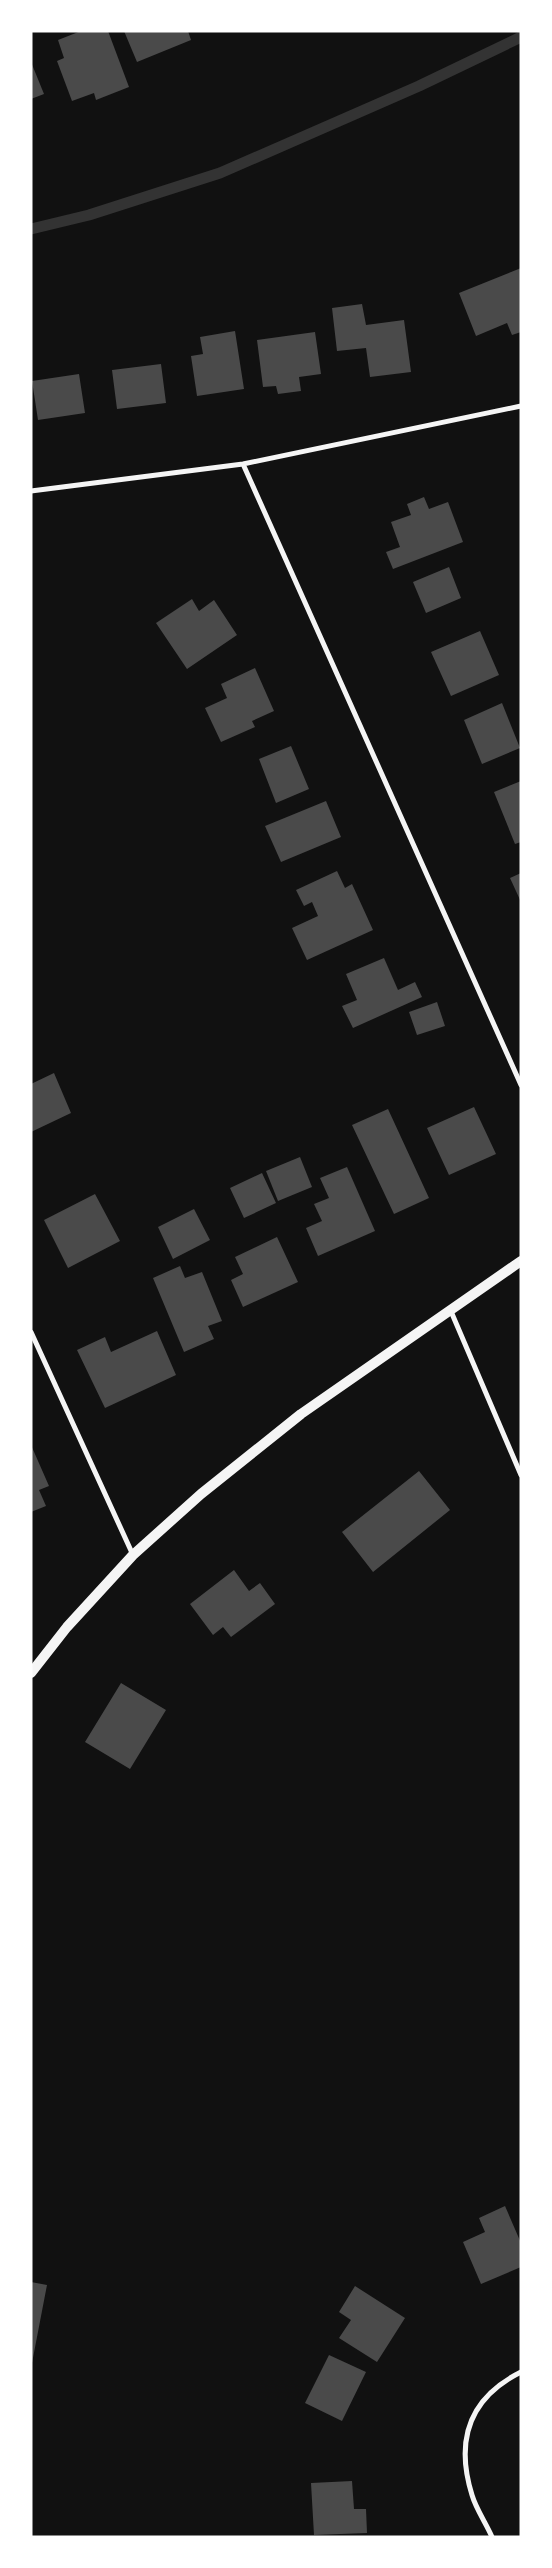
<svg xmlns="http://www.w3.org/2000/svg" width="552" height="2568" viewBox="0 0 552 2568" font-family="'Space Grotesk',sans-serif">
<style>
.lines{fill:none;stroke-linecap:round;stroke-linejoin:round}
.stream{stroke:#333;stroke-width:11}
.building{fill:#4a4a4a}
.minor{stroke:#f5f5f5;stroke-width:5}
.secondary{stroke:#f5f5f5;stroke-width:10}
</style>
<rect width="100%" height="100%" fill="#111"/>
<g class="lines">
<path class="stream" d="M31,229l58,-14 131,-42 199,-87 102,-49"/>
</g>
<path class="building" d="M81,31h27l21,56 -33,13 -2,-7 -22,8 -15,-40 7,-3 -6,-18z
M124,31h64l3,9 -54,22z
M31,62l13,32 -13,5z
M521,268v64l-9,3 -5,-12 -31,13 -17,-43z
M362,304l4,21 38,-5 7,52 -41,5 -4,-29 -29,3 -5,-43z
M235,331l9,58 -47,7 -6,-40 12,-2 -3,-17z
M315,332l6,42 -22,3 2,14 -23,3 -2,-8 -13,1 -6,-47z
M161,364l5,39 -49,6 -5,-39z
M79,374l6,39 -47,7 -6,-39z
M424,497l5,12 19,-7 15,40 -70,27 -7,-17 14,-5 -9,-25 20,-7 -4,-11z
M449,567l12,31 -35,15 -13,-31z
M192,599l7,12 15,-11 23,35 -50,34 -31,-46z
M480,631l19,44 -48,21 -20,-44z
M255,668l19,43 -22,10 3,6 -34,15 -16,-34 22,-10 -6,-14z
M502,703l18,45 -38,16 -18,-44z
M291,746l18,43 -33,14 -17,-44z
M521,781v61l-6,2 -21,-52z
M326,801l15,36 -60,25 -16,-36z
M337,871l8,17 7,-4 21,46 -66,30 -15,-32 26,-12 -6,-14 -8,4 -8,-16z
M521,873v29l-11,-24z
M384,958l14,32 17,-8 7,15 -69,31 -11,-22 15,-6 -11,-26z
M437,1002l8,24 -28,9 -8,-23z
M54,1073l17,40 -40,19v-48z
M474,1107l22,47 -47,21 -22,-47z
M388,1109l41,89 -35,16 -42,-89z
M300,1157l12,30 -34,14 -12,-30z
M347,1167l28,64 -57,25 -12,-28 16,-7 -8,-17 15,-6 -9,-20z
M262,1173l14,30 -32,15 -14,-30z
M95,1194l25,47 -52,27 -24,-48z
M194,1209l16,31 -37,19 -15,-32z
M277,1237l21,45 -55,25 -12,-27 12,-6 -8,-17z
M180,1266l5,12 17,-6 20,49 -14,5 6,13 -30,13 -31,-74z
M157,1331l19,44 -71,33 -28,-58 28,-13 6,15z
M31,1445l18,41 -10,4 7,16 -15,6z
M419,1471l31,39 -77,62 -31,-40z
M234,1570l15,21 11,-8 15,21 -44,33 -8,-10 -10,8 -23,-31z
M121,1683l45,27 -36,59 -45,-27z
M505,2206l16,37v24l-40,17 -18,-42 22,-10 -6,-14z
M31,2282l16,3 -15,78h-1z
M355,2286l50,32 -28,44 -38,-24 12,-18 -12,-8z
M329,2355l37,17 -24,49 -37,-18z
M352,2481l2,28h12l1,24 -53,2 -3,-52z"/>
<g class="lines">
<path class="minor" d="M243,464l278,621
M31,491l212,-27 278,-58
M450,1309l71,166
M31,1332l102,223
M492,2537c-6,-14 -16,-28 -20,-42 -17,-55 -3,-97 49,-123"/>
<path class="secondary" d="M31,1673l36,-46 66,-72 68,-61 100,-80 220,-153"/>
</g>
<rect width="552" height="2568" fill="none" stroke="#ffffff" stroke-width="65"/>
</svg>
